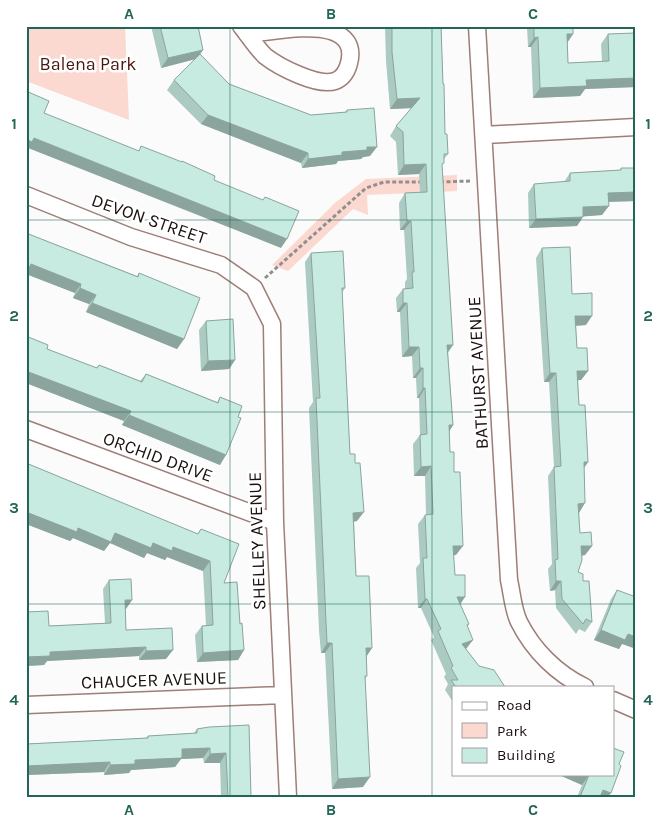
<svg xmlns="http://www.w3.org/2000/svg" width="662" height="823" viewBox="0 0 662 823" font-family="Karla,sans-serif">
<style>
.green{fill:#fbd8d0}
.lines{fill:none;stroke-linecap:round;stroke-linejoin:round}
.minor-casing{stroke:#9d7e78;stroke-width:19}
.path{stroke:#948f8e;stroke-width:3;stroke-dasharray:4 2.5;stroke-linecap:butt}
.minor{stroke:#fff;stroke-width:16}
.wall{fill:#abcac1}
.shaded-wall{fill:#8ba49d}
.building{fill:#c7ebe0;stroke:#8ba49d}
.grid{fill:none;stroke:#226657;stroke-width:1;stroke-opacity:0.55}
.labels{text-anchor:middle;stroke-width:5;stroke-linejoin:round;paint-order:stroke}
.park-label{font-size:18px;fill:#49170e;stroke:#fff}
.street-label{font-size:18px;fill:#1b100e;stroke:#fff}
.neatline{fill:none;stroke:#226657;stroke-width:2}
.grid-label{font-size:16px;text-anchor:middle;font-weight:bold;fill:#226657}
</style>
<rect width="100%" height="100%" fill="#fbfbfb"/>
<path class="green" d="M26,26h99l4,94 -103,-39z
M457,175v16l-90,4 1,20 -15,-6 -65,62 -16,-6 64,-63 30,-23z"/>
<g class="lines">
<g class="minor-casing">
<path id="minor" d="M241,26c8,10 15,21 24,30 14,11 53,31 70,25 14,-5 19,-28 12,-39 -4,-6 -10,-9 -16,-11 -24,-7 -59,1 -84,3
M477,26l32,554c3,13 4,30 10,42 14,28 38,52 66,65
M484,135l152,-8
M26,195l105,42 90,28 33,23 18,36 3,198 13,275
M26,429l249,93
M613,700l23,10
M26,705l257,-10"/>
</g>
<path class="path" d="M440,182l31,-1
M265,278l101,-90 18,-6h40"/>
<use href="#minor" class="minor"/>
</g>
<path class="wall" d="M151,26h47l5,24 -4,6 30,28 82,31 34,-3 2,-2 23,46 -7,1 -2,2 -23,2 -2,3 -34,4 -1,-5 -100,-39 -34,-34 7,-10 21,-21 -34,9z
M385,26h56l4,108 3,20 -4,5 -2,7 11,179 -5,8 5,72 -4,6 7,124h-3l2,20 5,29 9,20 -2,3 -1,22 13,17 26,21h-52v15l-8,-12 3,-6 -4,-7 2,-3 -15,-34 3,-3 -13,-29h-3l-2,-40 4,-5 -2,-39 7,-9h1l-1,-39h-11l-1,-32 7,-9 -1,-37h-2l-1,-20h-3l-1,-22 -10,1 -2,-45h-3l-1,-14 7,-9h2v-7l2,-3 -3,-49h-4l-1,-27 6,-10 15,-1 -1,-18 -21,1 -2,-33 -6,-6 6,-10 16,-18 -22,1 -4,-48z
M527,26h46v8l-6,9 1,20 34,-2 -1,-17 7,-10 28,5v48l-51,2 -5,7 -47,2 -2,-51h-3z
M621,168h15v33l-28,1 -6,13 -19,1 -6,10 -48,2 -1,-35 6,-9 30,-2 6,-9 50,-3z
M26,233l111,43 2,-3 45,66 -7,10 -91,-37 3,-8 -16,-6 2,-5 -49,-19z
M542,248l30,46 14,31 -10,1 1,22 11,23 -7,9h-3l1,25 9,57 -4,6 -5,45 1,20 12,13 -7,9 -3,1 -4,16 5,9 9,41 -7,10 -6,-3 -3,5 -20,-26 -1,-18 -5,1 -2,-22 4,-5 -4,-88 6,-9 -5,-85h-5l-8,-124z
M311,253l34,35 -3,5 8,161 7,67 -3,1 2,54 16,72 -6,9 1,19 -2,3 -2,108 -31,2 -7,-136h-4l-2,-22 -10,-223 4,-6 -8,-140z
M206,321l29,39 -6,9 -28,2 -2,-41z
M26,336l21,13 49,19 3,-3 41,16 6,-7 71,28 3,-5v68l-98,-40 2,-4 -98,-38z
M26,463l171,71 4,-5 23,54 16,41 4,26 -6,10 -41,2 -2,-27 7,-9 4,-1 -3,-54 -36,-14 -2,3 -18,-7 -3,5 -34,-15 -6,8 -31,-13 -3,3 -44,-17z
M109,580l23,20 -7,9 1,21 40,29 -27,1v-4l-92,5 -3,4 -18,1v-54l23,14 56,-3 -2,-34z
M617,590l5,54 -3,5 -25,-9 17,-41z
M249,725l2,72h-30l-1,-34h-16l-1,-5 -22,1 -6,8 -44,3 -2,3 -25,2v-3l-78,3v-31l120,-6 2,-2 46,-3 3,-4z
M619,764l-11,33h-31l5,-12 -25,-11h56z"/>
<path class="shaded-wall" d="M567,34h6l-6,9z
M538,37l-7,10h-3l6,-9z
M203,50l-7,9 -35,9 7,-10z
M636,78v9l-51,2 -5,7 -47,2 7,-10 46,-8z
M420,98l-6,10 -24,1 7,-10z
M208,115l100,38 -7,10 -100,-39z
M34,138l253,101 -6,9 -253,-100 -2,3v-12z
M367,147h10l-7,9 -7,1 -2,2 -23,2 -2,3 -34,4 6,-9 34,-7z
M426,164l-7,10 -21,1 6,-10z
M636,192v9l-35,1 7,-9z
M609,206l-7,9 -25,2 6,-10z
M583,217l-6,9 -48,2 7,-9z
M407,221h4l-7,9h-4z
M31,264l50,20 -6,9 -49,-19v-7z
M80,288l16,7 -7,9 -16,-6z
M92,303l92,36 -7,10 -91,-37z
M403,303h4l-7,9h-3z
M575,316h17l-6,9 -17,1z
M447,345h6l-7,9z
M409,347h10l-7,9 -10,1z
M235,360l-6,9 -28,2 7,-10z
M420,368h3l-7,10h-3z
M26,371l105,40 -7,10 -98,-38z
M577,371h11l-7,9 -11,1z
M550,373h6l-7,9h-5z
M423,388h2l-6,10h-2z
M129,415l97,40 -6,10 -98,-40z
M449,425h4l-6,10z
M584,462h4l-6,9z
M431,466l-6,10h-11l7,-9z
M585,503l-6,10 -1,-9z
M26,512l52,16 37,5 38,10 20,4 37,14 -7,10 -36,-14 -2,3 -18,-7 -3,5 -34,-15 -6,8 -31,-13 -3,3 -44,-17z
M364,512l-7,9 -10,1 6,-9z
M453,546h10l-7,9 -10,1z
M581,546h11l-7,9 -10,1z
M556,581h5l-6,9 -5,1z
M457,597h8l-6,9z
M425,599h2l-6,9h-3z
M125,600h7l-6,9 -8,1z
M601,630l27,4 8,3v12l-14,-5 -3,5 -25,-9z
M473,640l-7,9 -4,-5z
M327,643h5l-7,10h-4z
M146,647l-7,9 -92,5 -3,4 -18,1v-9l24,-5z
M366,648h6l-6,9z
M173,650l-7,9 -27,1 7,-9z
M244,650l-6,10 -41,2 6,-9z
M210,748l-7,10 -22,1 -6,8 -44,3 -2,3 -25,2 6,-10 72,-16z
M226,753l-6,10h-16l6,-9z
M110,762l-6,10 -78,3v-9z
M557,774h30l2,1 -7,10z
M370,777l-7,10 -31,2 6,-10z
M603,790l8,3 -3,4h-10z"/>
<path class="building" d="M160,26h38l5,24 -35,8z
M392,26h49l2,58h1l1,50h2l1,20h-4v9l-2,1 11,181h-6l6,80h-4l1,27h4v20h6l3,74h-10l2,29h10v22h-8l12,27 -2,1 6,15 -11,4 17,22 15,4 11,17h-49l-5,-7h7l-7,-12 2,-2 -15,-35 3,-2 -14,-30h-2l-2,-41h4l-2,-43 8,-1 -2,-48 -10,1 -1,-32 7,-1 -2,-46h-2v-20h-3l-1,-21h-10l-2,-44h-4v-14l10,-1 -1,-16h2l-3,-51h-4l-2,-28 22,-1 -1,-28 -22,1 -1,-33 -7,-6 24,-28 -23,1 -5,-47z
M534,26h39v8h-6l1,29 41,-2 -1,-27 27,-1v6h1v39l-50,2 1,6 -47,2 -2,-51 -4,1z
M200,54l29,30 82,31 36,-3v-2l27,-2 3,39h-10v3l-25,2v3l-34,4v-6l-100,-38 -34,-35z
M26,91l23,10 -5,12 95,38 2,-5 41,16v-1l33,15 -1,4 49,20 2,-3 34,14 -12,28 -253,-101 -2,4 -6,-3z
M621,168h15v24l-28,1 1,13 -26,1v10l-47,2 -2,-35 36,-3v-8l51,-3z
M26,233l112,44 1,-4 61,25 -16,41 -92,-36 4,-8 -16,-7 1,-4 -50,-20 -2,4 -3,-1z
M570,247l2,47 20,-1v23h-17l2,32h10l1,23h-11l2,34h6l3,57h-4l1,41 -7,1 2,29 11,-1 1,14h-11l1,14 -4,12 5,2v7h6l3,41 -6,-3 -3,5 -21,-25 -1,-18h-5l-1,-21 3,-1 -4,-92 7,-1 -5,-93h-6l-8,-125z
M343,251l2,37h-3l8,166h5v9h5l4,49 -11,1 3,63h13l3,72h-6l1,28h-2l5,101 -32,2 -6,-136h-5l-1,-21 -10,-224h4l-9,-145z
M233,319l2,41 -27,1 -2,-40z
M26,336l22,9 -1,4 50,19 2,-3 43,17 4,-8 72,29 2,-6 22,9 -4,11 3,1 -15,37 -97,-40 2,-4 -105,-40z
M26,463l172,71 3,-5 38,15 -15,39 13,-1 3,42 2,-1 2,27 -41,3 -1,-27 11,-1 -3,-64 -37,-14 -1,4 -19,-8 -2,5 -36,-15 -4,9 -33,-14 -1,4 -51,-20z
M131,579l1,21h-7l1,30 46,-2 1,22 -27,1v-4l-96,5v4l-24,1v-45l22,-1 1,15 62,-3 -2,-43z
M617,590l19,7v40l-8,-3 -3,6 -24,-10z
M249,725l2,72h-23l-2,-44 -16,1v-6l-28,1v9l-47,2v4l-25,1v-3l-84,4v-22l122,-6v-2l49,-3v-4l12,-2z
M613,748l11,4 -5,12 2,2 -10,27 -8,-3 -3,7h-20l9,-22 -2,-1h26z"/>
<path class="grid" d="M230,26v771M432,26v771M26,220h610M26,412h610M26,604h610"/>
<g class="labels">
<g class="park-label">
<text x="88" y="70">Balena Park</text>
</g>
<g class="street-label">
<text transform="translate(149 219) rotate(19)" y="6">DEVON STREET</text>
<text transform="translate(478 373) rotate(-93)" y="6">BATHURST AVENUE</text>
<text transform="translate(158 457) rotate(20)" y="6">ORCHID DRIVE</text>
<text transform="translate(257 541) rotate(-92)" y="6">SHELLEY AVENUE</text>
<text transform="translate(154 680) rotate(-2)" y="6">CHAUCER AVENUE</text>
</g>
</g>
<rect width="662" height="823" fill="none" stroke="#ffffff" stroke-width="55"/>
<rect x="452" y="686" width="162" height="90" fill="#ffffff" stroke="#a49f9f"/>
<rect x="462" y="702" width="25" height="8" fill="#ffffff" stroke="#a49f9f"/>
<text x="497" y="710" font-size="15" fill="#1b100e">Road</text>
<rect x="462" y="723" width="25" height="15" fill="#fbd8d0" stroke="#a49f9f"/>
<text x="497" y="736" font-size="15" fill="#1b100e">Park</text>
<rect x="462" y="748" width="25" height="15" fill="#c7ebe0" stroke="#a49f9f"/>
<text x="497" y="760" font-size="15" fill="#1b100e">Building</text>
<rect x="28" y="28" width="606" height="768" class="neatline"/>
<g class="grid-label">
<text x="129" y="19">A</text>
<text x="331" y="19">B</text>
<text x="533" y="19">C</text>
<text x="14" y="129">1</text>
<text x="648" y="129">1</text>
<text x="14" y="321">2</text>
<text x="648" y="321">2</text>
<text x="14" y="513">3</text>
<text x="648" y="513">3</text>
<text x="14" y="705">4</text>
<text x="648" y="705">4</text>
<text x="129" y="815">A</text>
<text x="331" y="815">B</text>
<text x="533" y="815">C</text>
</g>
</svg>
